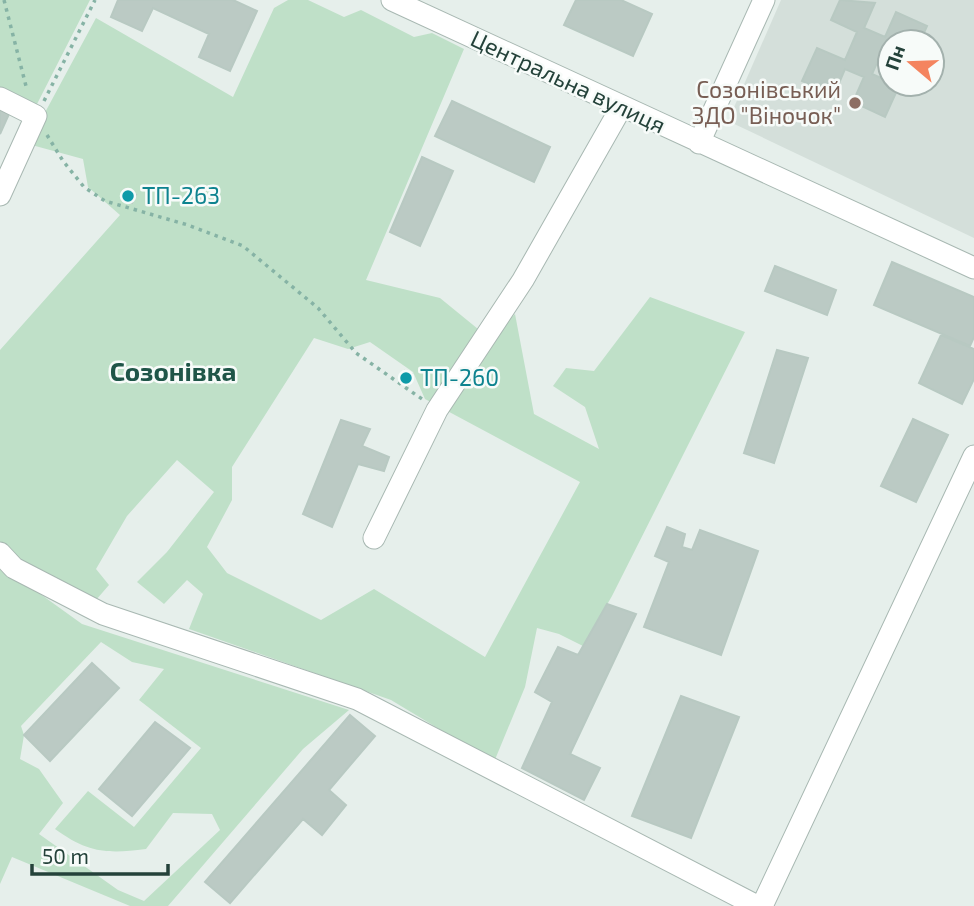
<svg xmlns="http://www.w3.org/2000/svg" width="974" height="906" viewBox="0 0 974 906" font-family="'Exo 2',sans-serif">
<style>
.built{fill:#d4dfda;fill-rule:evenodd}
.green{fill:#bfe0c8;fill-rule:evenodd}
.building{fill:#bbcac4;stroke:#b8c9c2;stroke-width:2}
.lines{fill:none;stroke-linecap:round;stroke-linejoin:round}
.minor-casing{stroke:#a8b8b2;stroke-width:23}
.path{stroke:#86b3a5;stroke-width:3.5;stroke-dasharray:3.5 5;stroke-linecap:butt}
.minor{stroke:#fff;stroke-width:21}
.education-dot{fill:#8d6e63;stroke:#f7fbf9;stroke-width:2.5}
.culture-dot{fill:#0f9aa8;stroke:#f7fbf9;stroke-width:2.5}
.labels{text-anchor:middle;stroke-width:5;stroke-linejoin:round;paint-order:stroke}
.street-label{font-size:23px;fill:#24423a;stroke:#f7fbf9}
.education-label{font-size:23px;fill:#785e54;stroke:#f7fbf9;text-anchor:end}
.culture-label{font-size:23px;fill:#0d838f;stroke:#f7fbf9;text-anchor:start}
.quarter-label{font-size:26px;font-weight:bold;fill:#1f5548;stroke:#f7fbf9}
</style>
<rect width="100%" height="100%" fill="#e6efeb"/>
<path class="built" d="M781,0h193v238l-246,-117zM890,42h42v42h-42z"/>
<path class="green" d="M0,0h90l-54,106 -36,-16z
M288,0h20l36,17 17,-7 53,27 18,-4 32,16 -98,231 74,18 49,40 26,-24 19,100 65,35 -14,-42 -32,-21 13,-18 28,3 56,-74 95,35 -133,264 -29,50 -24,-12 -22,-6 -12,59 -31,75 -103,-62 -202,-71 14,-35 -16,-14 -23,24 -27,-22 30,-30 47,-60 -37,-32 -50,56 -31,53 13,16 -13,15 -79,-38 -17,-19v-193l120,-135 -32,-28 -5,-28 -55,-15 68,-126 137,79 41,-89zM314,338l34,11 22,-7 43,30 12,27 155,83 -95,175 -111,-68 -53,31 -94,-47 -20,-26 25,-47v-33z
M0,565l82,59 267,86 -46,39 -135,157h-38l-118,-49 -12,27zM101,642l31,20 32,7 -25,31 62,48 -67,79 -46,-36 -33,38c33,24 52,25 91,20l27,-36 39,1 8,16 -76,71 -26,-11 -79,-56 24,-31 -24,-34 -19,-10 4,-24 -3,-9z"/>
<path class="building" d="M118,0h115l24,11 -27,60 -31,-14 10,-23 -56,-26 -11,23 -31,-14z
M576,0h45l31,14 -19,42 -69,-31z
M840,0l35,3 -11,25 21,9 11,-25 31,14 -7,16h-30v8l-6,-3 -12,27 27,12 -14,31 -32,-15 11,-25 -19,-8 -11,26 -32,-14 15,-33 28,12 12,-28 -26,-12z
M452,101l98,46 -16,35 -99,-46z
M0,110l9,4 -9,20z
M422,157l31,14 -33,75 -30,-14z
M125,189l11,6 -4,8 -11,-6z
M892,262l82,35v40l-4,9 -96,-41z
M775,266l61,24 -9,25 -62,-24z
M941,335l33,14v30l-12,25 -43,-21z
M777,350l31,8 -34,105 -30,-10z
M405,371l7,3 -4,11 -7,-3z
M913,419l35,16 -32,67 -35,-16z
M341,420l29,9 -8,17 27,11 -5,14 -26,-7 -26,63 -29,-13z
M667,527l18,7 -3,13 10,3 8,-20 58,21 -37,104 -77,-28 25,-65 -14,-6z
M607,604l29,10 -66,140 30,14 -16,32 -62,-32 30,-66 -17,-10 23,-45 20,8z
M92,663l27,25 -69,73 -26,-26z
M681,696l58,21 -48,121 -59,-22z
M350,715l25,21 -46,54 17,15 -24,30 -19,-16 -73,84 -25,-21z
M155,722l35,26 -58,68 -33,-27z"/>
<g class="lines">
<g class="minor-casing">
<path id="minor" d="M392,0l582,268
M0,98l36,18 -36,79
M699,143l65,-143
M374,538l63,-128 86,-130 99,-174
M0,553l14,15 89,46 254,85 400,207
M762,906l212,-450"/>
</g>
<path class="path" d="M4,0l23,90
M44,101l51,-101
M47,135l16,26 21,26 21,14 83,24 55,21 75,62 38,45 66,46"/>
<use href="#minor" class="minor"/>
</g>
<circle class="education-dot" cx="855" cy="103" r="7"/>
<g class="culture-dot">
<circle cx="128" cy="196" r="7"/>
<circle cx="406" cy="378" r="7"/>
</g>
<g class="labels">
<g class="street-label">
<text transform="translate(568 82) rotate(25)" y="8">Центральна вулиця</text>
</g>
<g class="education-label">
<text x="841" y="98">Созонівський<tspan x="841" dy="26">ЗДО "Віночок"</tspan></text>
</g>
<g class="culture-label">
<text x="142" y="204">ТП-263</text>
<text x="420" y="386">ТП-260</text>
</g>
<g class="quarter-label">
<text x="173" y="381">Созонівка</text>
</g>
</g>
<g transform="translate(911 63) rotate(289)"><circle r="33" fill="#f7fbf9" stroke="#a3b1ad" stroke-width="2"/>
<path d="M0-5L12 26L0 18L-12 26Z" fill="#f4845f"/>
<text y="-10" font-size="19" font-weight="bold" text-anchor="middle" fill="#24423a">Пн</text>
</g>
<path d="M32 864v10h136v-10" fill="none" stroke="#24423a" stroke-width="3.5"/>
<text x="42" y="864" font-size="21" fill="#24423a" stroke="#f7fbf9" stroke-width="5" paint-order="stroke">50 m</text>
</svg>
